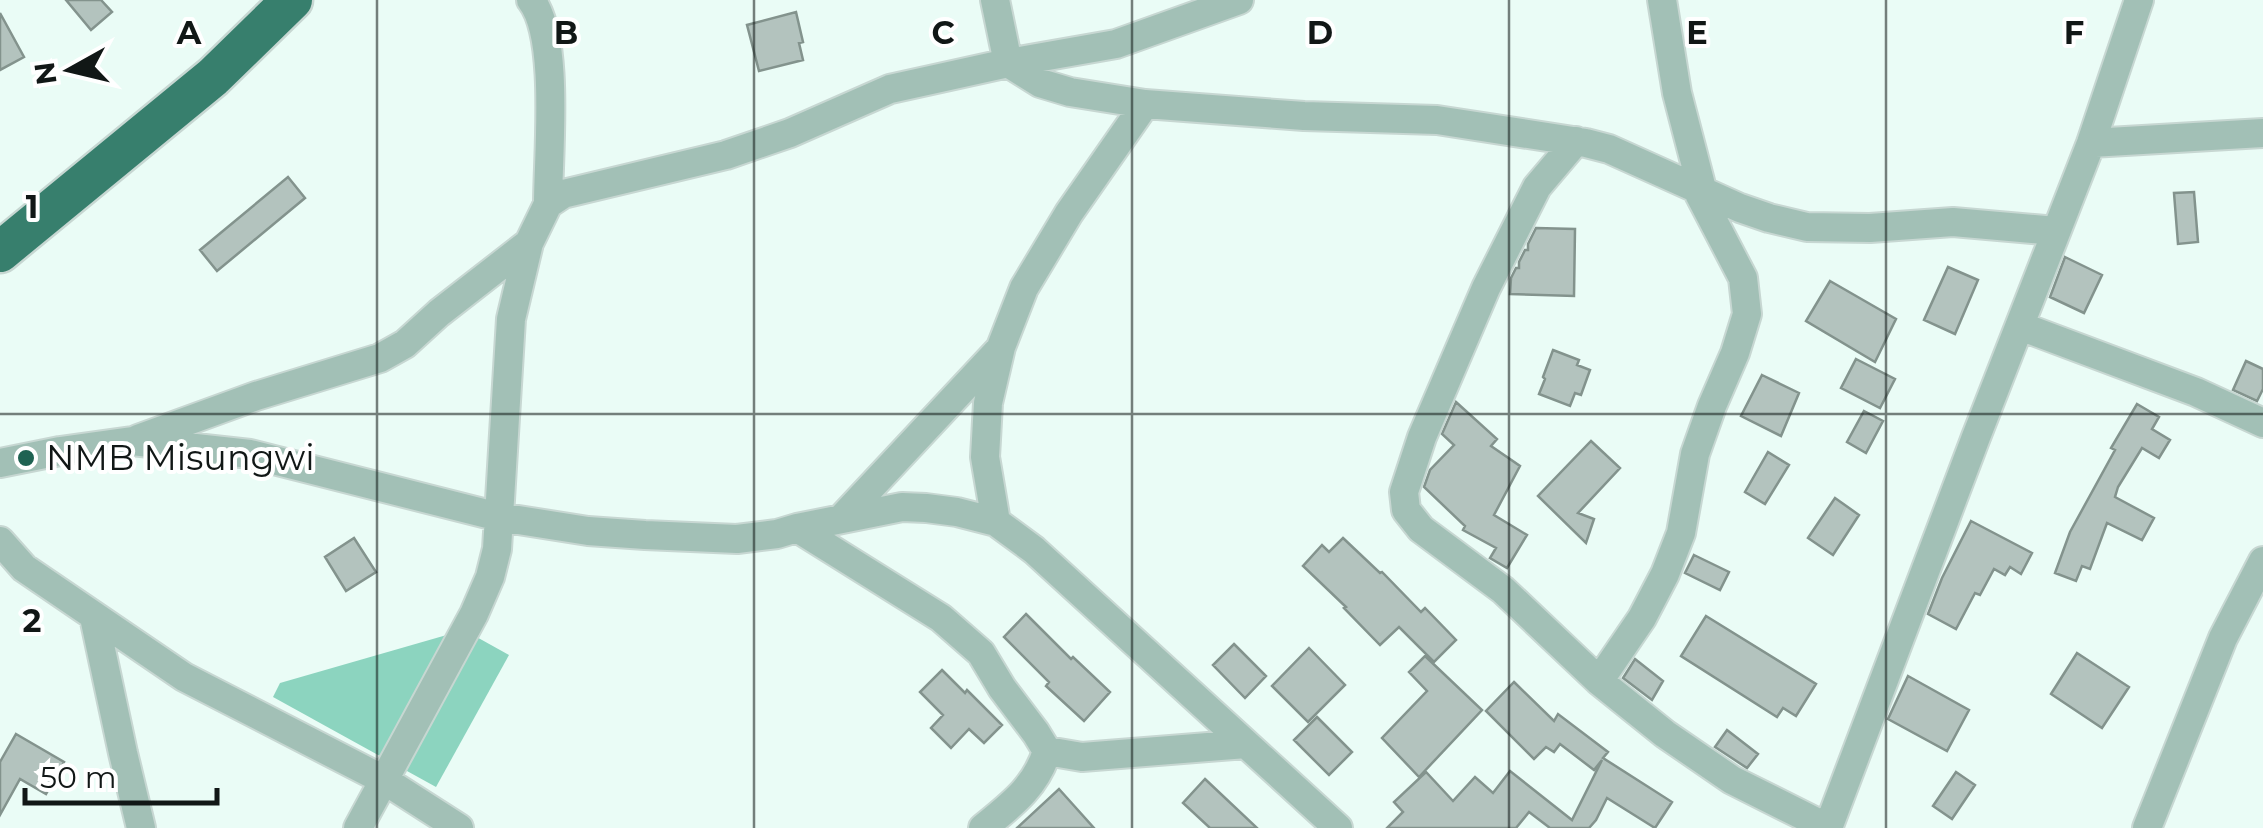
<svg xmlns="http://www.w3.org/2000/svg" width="2263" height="828" viewBox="0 0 2263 828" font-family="Montserrat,sans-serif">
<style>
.forest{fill:#8cd4bf}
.building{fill:#b3c3be;stroke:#83938d;stroke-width:2.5}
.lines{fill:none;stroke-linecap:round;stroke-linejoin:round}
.minor-casing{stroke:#c7d7d2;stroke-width:32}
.highway-casing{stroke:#c7d7d2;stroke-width:45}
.minor{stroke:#a2c0b6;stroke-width:28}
.highway{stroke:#377f6d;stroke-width:40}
.grid{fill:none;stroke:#111716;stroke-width:2.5;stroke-opacity:0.55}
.poi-dot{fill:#1f6252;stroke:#fff;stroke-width:4}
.labels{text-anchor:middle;stroke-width:8;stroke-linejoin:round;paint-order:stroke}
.poi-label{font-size:35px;fill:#111716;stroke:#fff;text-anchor:start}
.grid-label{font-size:32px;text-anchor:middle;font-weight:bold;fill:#111716;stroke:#fff;stroke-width:8;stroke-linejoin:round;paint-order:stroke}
</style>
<rect width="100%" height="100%" fill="#eafcf6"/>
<path class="forest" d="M464,630l45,25 -73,132 -163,-90 7,-14z"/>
<path class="building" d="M66,0h35l11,12 -21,18z
M796,12l7,30 -4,1 4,17 -44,11 -12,-46z
M0,13l24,44 -24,13z
M288,177l17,21 -88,73 -17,-21z
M2194,192l4,50 -20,2 -4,-51z
M1536,228l39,1 -1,67 -64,-2 1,-16 5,-10h3v-6l6,-12h3v-6z
M2065,257l37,18 -18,38 -34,-16z
M1948,267l30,13 -23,54 -31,-14z
M1830,281l66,38 -21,43 -69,-41z
M1553,350l26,10 -2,5 13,5 -9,25 -6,-2 -5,13 -31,-12 6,-15 -2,-2z
M1856,359l39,20 -15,29 -39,-20z
M2246,361l17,8v20l-6,12 -24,-11z
M1762,375l37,18 -18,43 -40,-20z
M1456,402l41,37 -6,7 29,20 -26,49 33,20 -20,33 -17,-10 6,-10 -33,-18 2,-4 -41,-39 6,-17 24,-25 -12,-11z
M2137,404l22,13 -7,12 18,11 -11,18 -17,-10 -24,39 -3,10 39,21 -12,22 -35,-17 -17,46 -8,-3 -6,15 -21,-8 15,-41 45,-82 -4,-2z
M1864,411l19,10 -17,32 -19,-11z
M1591,441l29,27 -42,45 16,6 -8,24 -48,-47z
M1768,452l21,13 -24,39 -20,-12z
M1835,498l24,17 -26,40 -25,-17z
M1971,521l61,32 -11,21 -11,-7 -5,8 -11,-6 -14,26 -5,-2 -19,36 -28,-15 14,-36z
M354,538l22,34 -30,19 -21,-34z
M1343,538l37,35 2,-1 39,40 4,-4 31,32 -22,22 -35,-35 -19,18 -36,-37 2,-1 -43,-41 19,-21 7,7z
M1694,555l35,17 -9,18 -35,-17z
M1026,614l45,45 2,-2 37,35 -26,29 -38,-35 3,-4 -45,-45z
M1706,616l110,68 -20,32 -13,-8 -6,9 -96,-61z
M1234,644l32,32 -21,22 -32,-33z
M1309,648l36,37 -37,37 -36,-36z
M2077,653l52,34 -27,41 -51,-34z
M1425,656l57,54 -63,67 -37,-39 45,-47 -18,-19z
M1635,659l28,22 -11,19 -29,-22z
M942,670l23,23 2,-3 35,35 -18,18 -15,-14 -18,19 -20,-20 12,-13 -23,-23z
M1908,676l61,34 -22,41 -59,-32z
M1514,682l40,39 4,-7 50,38 -5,6 69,44 -17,26 -48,-30 -11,22 -7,8h-39l-21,-16 -13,16h-129l16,-16 -9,-10 32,-30 27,29 22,-24 18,16 17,-22 62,49 30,-60 -8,10 -34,-26 -6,8 -8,-5 -12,12 -48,-48z
M1317,717l35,35 -23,23 -35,-35z
M1727,730l31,24 -11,14 -32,-21z
M16,734l48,28 -18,32 -26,-15 -20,36v-53z
M1956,772l19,13 -23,34 -19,-13z
M1205,779l52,49h-47l-27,-25z
M1059,789l35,39h-77z"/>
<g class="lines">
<g class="minor-casing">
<path id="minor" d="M531,0c29,37 17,155 17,204
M995,0l13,63 32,20 30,9 75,12 159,12 133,4 149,23 23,6 131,59 29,10 38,9 63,1 83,-6 103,9
M1662,0l15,93 25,96
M1576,141l-39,46 -51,101 -64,149 -18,55 2,18 15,19 82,61 96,91 66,53 67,46 96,48
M2091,143l172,-10
M2020,326l176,66 67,31
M138,439l118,-43 124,-38 25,-14 34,-31 90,-70
M0,463l60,-12 72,-10 118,13 249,63 89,14 57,4 92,4 40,-5 20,-6 105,-21 24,1 31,4 39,10 38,28 304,278
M842,518l158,-169
M996,522l-11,-65 3,-54 13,-56 23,-59 45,-75 76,-109
M797,528l144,90 40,35 21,35 34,45 11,18c-11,36 -36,54 -64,77
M0,541l24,27 160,109 200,103 75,48
M94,617l29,136 18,75
M1599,681l43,-63 23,-44 16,-41 14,-79 17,-48 23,-53 12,-39 -4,-36 -48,-92
M1047,751l35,6 164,-13
M358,828l116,-214 16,-37 7,-28 14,-230 18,-76 19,-39 15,-10 163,-39 64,-22 100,-44 118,-26 108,-19 123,-44
M1828,828l148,-391 115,-294 48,-143
M2147,828l76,-190 40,-77"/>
</g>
<g class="highway-casing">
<path id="highway" d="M0,252l213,-175 79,-77"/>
</g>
<use href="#minor" class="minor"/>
<use href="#highway" class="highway"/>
</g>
<path class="grid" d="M377,0v828M754,0v828M1132,0v828M1509,0v828M1886,0v828M0,414h2263"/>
<circle class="poi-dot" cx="26" cy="458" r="10"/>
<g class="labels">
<g class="poi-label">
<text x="46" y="470">NMB Misungwi</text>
</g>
</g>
<g class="grid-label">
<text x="189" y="44">A</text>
<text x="566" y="44">B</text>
<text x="943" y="44">C</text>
<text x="1320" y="44">D</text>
<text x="1697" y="44">E</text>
<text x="2074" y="44">F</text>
<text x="32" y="218">1</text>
<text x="32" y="632">2</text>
</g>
<g transform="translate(70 70) rotate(262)" stroke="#ffffff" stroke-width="8" paint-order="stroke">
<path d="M0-8L18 38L0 25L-18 38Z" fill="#111716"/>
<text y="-15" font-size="28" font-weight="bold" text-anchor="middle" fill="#111716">N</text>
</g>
<path d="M25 788v15h192v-15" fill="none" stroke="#111716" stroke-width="5"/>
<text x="40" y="788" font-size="30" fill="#111716" stroke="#ffffff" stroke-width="8" paint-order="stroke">50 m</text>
</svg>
